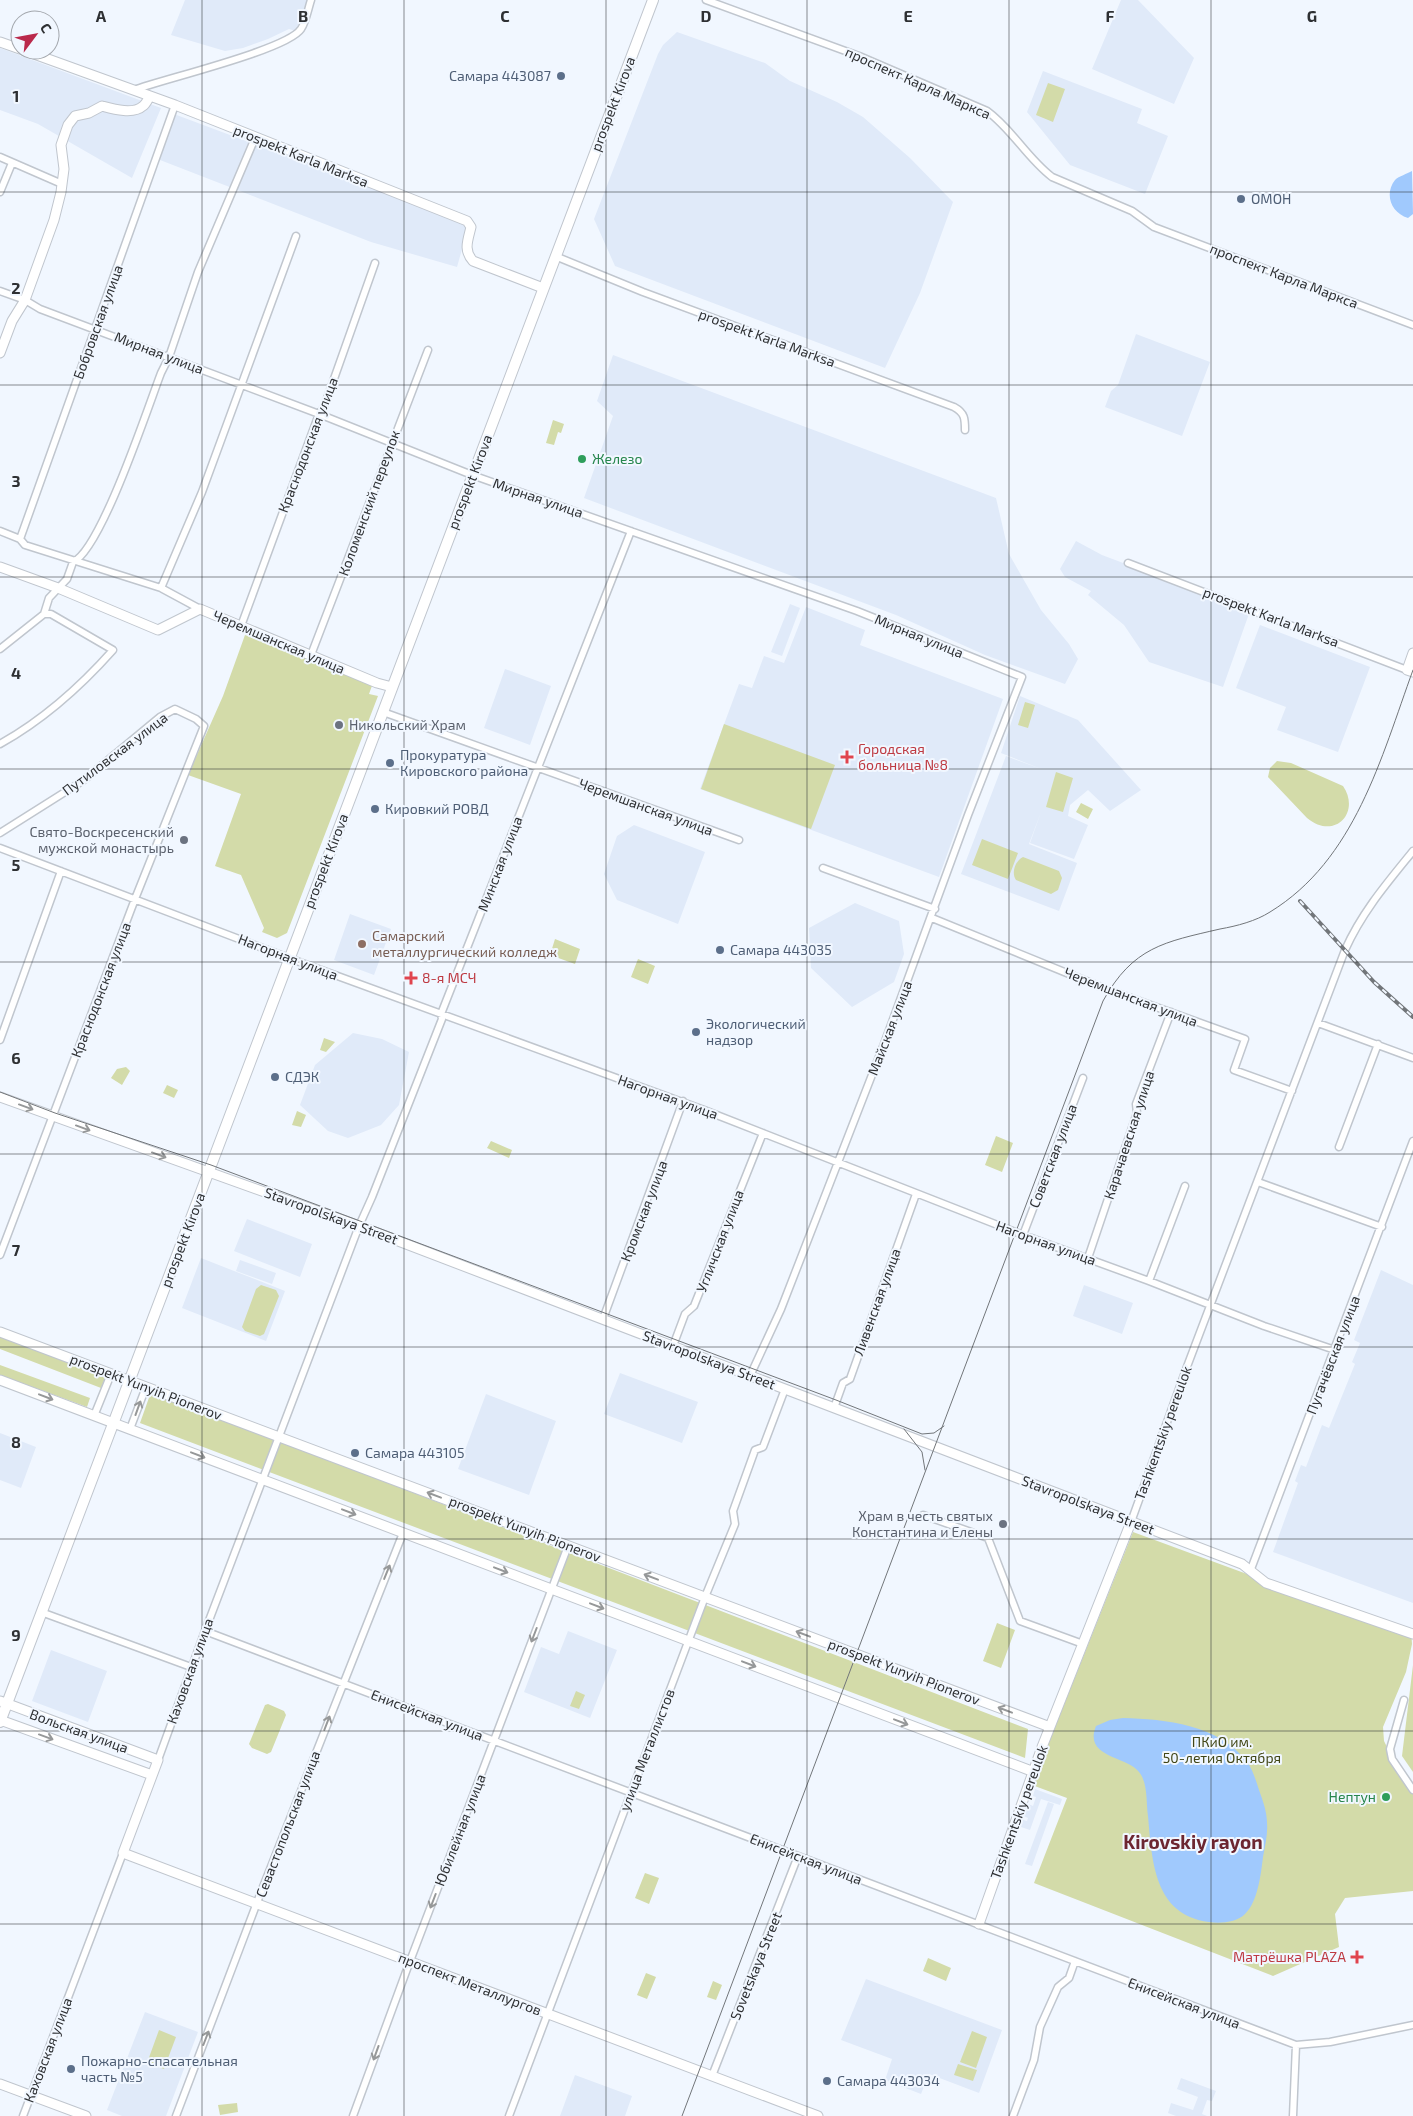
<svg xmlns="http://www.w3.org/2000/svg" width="1413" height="2116" viewBox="0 0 1413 2116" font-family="'Exo 2',sans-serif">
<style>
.built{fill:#e0eaf9}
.green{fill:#d3dba9}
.water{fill:#a0c9fd}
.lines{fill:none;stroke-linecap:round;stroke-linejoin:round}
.street-casing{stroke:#c0c6ce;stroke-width:9}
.secondary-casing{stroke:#c0c6ce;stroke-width:11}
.primary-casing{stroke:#c0c6ce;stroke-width:12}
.street{stroke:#fff;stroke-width:6}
.secondary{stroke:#fff;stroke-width:9}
.primary{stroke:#fff;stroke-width:10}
.tram{stroke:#72767a;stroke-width:1}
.rail-casing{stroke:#72767a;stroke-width:4}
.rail{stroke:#f1f7ff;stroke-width:2;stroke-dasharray:5.5;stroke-linecap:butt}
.oneway{stroke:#969899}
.grid{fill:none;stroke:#2e3033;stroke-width:1;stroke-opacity:0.55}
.service-dot{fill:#5c6f8a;stroke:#f1f7ff;stroke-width:2}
.leisure-dot{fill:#2e9e5b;stroke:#f1f7ff;stroke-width:2}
.worship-dot{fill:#6b7280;stroke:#f1f7ff;stroke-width:2}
.health-dot{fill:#e0444e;stroke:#f1f7ff;stroke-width:2}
.education-dot{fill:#8d6e63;stroke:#f1f7ff;stroke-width:2}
.labels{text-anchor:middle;stroke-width:4;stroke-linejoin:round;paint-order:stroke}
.service-label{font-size:14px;fill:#4e5e75;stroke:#f1f7ff;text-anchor:start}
.street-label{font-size:14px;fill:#2e3033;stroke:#f1f7ff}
.leisure-label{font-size:14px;fill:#27864d;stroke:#f1f7ff;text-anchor:start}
.worship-label{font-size:14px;fill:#5b616d;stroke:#f1f7ff;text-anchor:end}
.health-label{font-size:14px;fill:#be3a42;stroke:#f1f7ff;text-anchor:start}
.education-label{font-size:14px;fill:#785e54;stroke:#f1f7ff;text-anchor:start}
.park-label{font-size:14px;fill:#414616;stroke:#f1f7ff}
.district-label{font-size:19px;font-weight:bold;fill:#6c2631;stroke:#f1f7ff}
.grid-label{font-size:16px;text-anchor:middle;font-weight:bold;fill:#2e3033;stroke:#f1f7ff;stroke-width:4;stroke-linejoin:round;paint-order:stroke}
</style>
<rect width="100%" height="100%" fill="#f1f7ff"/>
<path class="built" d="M185,0h123l-12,31 -7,-2 -21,10 -25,9 -18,3 -54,-16z
M1121,0h17l56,58 -20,46 -82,-35z
M677,32l88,31 25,18 47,21 26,15 47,41 43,44 -33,91 -35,75 -270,-102 -21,-47 64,-165 5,-9z
M0,48l161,60 -29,70 -94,-54 -38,-14z
M1043,71l99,38 -5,14 31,13 -23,58 -75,-29 -43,-53z
M174,114l291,109 3,5 -11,39 -86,-25 -211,-82z
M1136,334l74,28 -28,74 -77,-29 6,-16 7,-6z
M613,355l383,143 13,56 32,56 28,34 9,15 -13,25 -80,-29 -89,-40 -312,-117 29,-82 -16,-15z
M1076,541l26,14 148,56 -27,76 -74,-25 -25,-37 -36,-30 3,-4 -26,-14 -5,-8z
M790,604l10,4 -18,48 -11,-4z
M806,607l59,23 -5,15 143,54 -64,178 -239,-88 39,-105 13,4 12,-32 20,7z
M1260,625l110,42 -32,85 -61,-22 9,-23 -50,-19z
M505,669l46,17 -21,59 -46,-17z
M1020,696l58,24 63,70 -31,21 -22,-21 -18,15 -2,11 20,9 -14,34 -44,-16 11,-31 -12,32 48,19 -18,48 -98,-37 45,-118 35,13 -40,-16z
M634,825l71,27 -27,72 -61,-24 -13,-26 13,-38z
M855,903l44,18 5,33 -10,28 -42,25 -41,-39 -2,-40z
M350,914l41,15 -17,46 -40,-15z
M353,1033l29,6 27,13 -10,53 -18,20 -33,13 -20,-7 -28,-26 15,-40z
M247,1219l65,25 -12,33 -66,-26z
M201,1258l84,33 -19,50 -84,-33z
M240,1260l36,13 -4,11 -36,-13z
M1381,1270l32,15v318l-140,-51 25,-69 -3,-2 6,-16 5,2 16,-42 7,3 26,-64 -3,-2 8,-19 -6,-3z
M1084,1285l49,18 -11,31 -49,-18z
M620,1373l78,29 -16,41 -78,-29z
M486,1394l70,27 -27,74 -71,-26z
M0,1433l36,14 -15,41 -21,-8z
M568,1631l49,19 -27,68 -66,-26 17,-45 18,7z
M51,1650l56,21 -19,51 -56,-21z
M1035,1789l27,10 -2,6 -19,-6 -11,31 -12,-4 2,-7 7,2 1,-3 -7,-3 5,-12 7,3 3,-9 -3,-1z
M1048,1802l6,2 -22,62 -7,-2z
M866,1979l136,51 -23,63 -50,-19 -8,20 -36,-14 7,-21 -51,-19z
M145,2012l53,20 -32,84h-44l-15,-6z
M575,2075l57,21 -7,20h-65z
M1181,2078l35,13 -4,10 -5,-1 -5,14 5,2h-31l-8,-3 3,-10 22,7 5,-13 -21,-8z"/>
<path class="green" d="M1048,83l17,6 -12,33 -17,-7z
M553,420l11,4 -3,9 -3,-1 -4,13 -8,-2z
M245,635l128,48 -4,11 9,2 -91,237 -10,5 -15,-6 2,-4 -23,-53 -26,-9 26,-72 -53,-19 35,-79z
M1025,702l10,3 -7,23 -10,-3z
M724,724l111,41 -24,64 -110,-40z
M1277,761l14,2 52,23c18,26 -8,55 -36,32l-39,-41 2,-9z
M1056,772l17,6 -10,34 -17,-5z
M1081,803l12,6 -5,10 -12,-7z
M982,839l36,14 -10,26 -36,-14z
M1023,857l36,14 3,7 -4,12 -7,4 -35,-14c-5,-7 -1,-19 7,-23z
M555,939l25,10 -5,15 -25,-9z
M638,959l17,7 -7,18 -17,-7z
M324,1038l11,4 -9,10 -6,-2z
M126,1067l4,4 -8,14 -11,-7 6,-9z
M167,1085l11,5 -4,8 -11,-5z
M297,1111l9,4 -5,12 -9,-2z
M996,1136l17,7 -11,29 -17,-7z
M491,1141l21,9 -3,8 -22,-10z
M261,1285l15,5 3,6 -15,38 -4,2 -15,-5 -3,-4 14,-38z
M0,1337l106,39 -5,12 -101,-39z
M0,1365l90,33 -3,9 -87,-32z
M151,1392l877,337 -3,29 -885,-335z
M1133,1532l195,72 83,27 1,13 -6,28 -23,55 1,14 5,10 24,33v107l-68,7 -10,16 4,33 -66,29 -239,-93 33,-85 -35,-13z
M997,1623l18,7 -14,38 -18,-7z
M1413,1665v107l-11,-16z
M576,1691l9,4 -6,14 -9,-3z
M268,1704l16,7 2,4 -15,37 -4,2 -15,-6 -3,-4 16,-39z
M645,1873l14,5 -10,26 -14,-6z
M928,1958l23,10 -5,13 -23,-10z
M646,1973l10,4 -9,22 -10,-4z
M713,1981l9,4 -6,15 -9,-3z
M159,2030l17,7 -12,32 -17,-6z
M972,2031l15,6 -11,31 -16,-6z
M958,2064l19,6 -4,11 -19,-6z
M237,2103l1,9 -18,3 -2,-10z"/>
<path class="water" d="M1412,171l1,43 -5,4c-17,-5 -24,-24 -13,-38 4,-4 12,-6 17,-9z
M1123,1718c42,1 97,7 124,44 6,8 9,19 12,28 4,11 8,22 8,33 1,11 -2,23 -4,34 -2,16 -5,45 -18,57 -8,8 -24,10 -36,8 -55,-7 -57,-61 -61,-106 -2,-14 0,-33 -9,-44 -12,-16 -56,-14 -43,-46l14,-6z"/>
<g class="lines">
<g class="street-casing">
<path id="street" d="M706,0l153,56 128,55c25,18 40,47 65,66l80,34 22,16 259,98
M134,90c29,-11 153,-40 167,-61 5,-7 7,-20 10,-29
M0,157l62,27
M0,192l12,-29
M555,256l88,36 311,115c11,6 11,12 11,23
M0,291l25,9 15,9 279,105 153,61 385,136 165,66 -54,138 -84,229 -103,265 -31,67
M0,531l20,8 5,6 136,43 39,21
M20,539l155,-434
M1128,563l279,107
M161,588l41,-96 94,-256
M241,626l78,-212 5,-7 51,-144
M0,649l44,-35 5,-16 18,-19 6,-17c28,-12 75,-155 88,-189l8,-16 29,-85 57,-134
M311,655l117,-305
M383,712l356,128
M0,744c43,-24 81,-58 113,-94l-62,-36h-7
M0,833l84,-53 76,-63 15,-8 21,10 8,7 -69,173 -135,356
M0,848l302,115 402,147 319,125 126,46 115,45 71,24
M823,868l112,41
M932,918l174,71 139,50 -11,31 58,21
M1318,1023l95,35
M0,1040l61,-169
M1339,1147l39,-103
M1258,1182l124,45
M1023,1235l60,-157
M1088,1258l49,-145 -1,-9 35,-92
M1149,1281l36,-95
M603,1319l80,-218
M673,1346l12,-32 9,-8 69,-173
M834,1408l9,-25 7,-4 66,-185
M94,1416l17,-42
M130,1429l16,-42
M923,1515l65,23 32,83 63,23
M1131,1522l57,-158 157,-414c17,-38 42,-67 68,-99
M1251,1569l162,-428
M41,1612l150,55
M205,1631l1091,414 34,-3 83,-17
M1404,1700l-14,49 2,10 21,31
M158,1760l47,-129 154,-405 13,-29 70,-178 -1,-5 190,-483
M712,2076l86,-220
M23,2116l100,-263
M176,2116l85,-224 142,-359
M353,2116l54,-147 161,-423
M509,2116l196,-519 30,-73 -2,-13 22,-61 8,-3 22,-58
M1013,2116l21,-56 6,-33 18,-40 11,-9 6,-17
M1293,2116l3,-71"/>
</g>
<g class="secondary-casing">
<path id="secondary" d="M0,42l20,7
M23,50l152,55 292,116 4,6c-3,13 -8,23 2,34l70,27
M0,353l12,-32 13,-21 29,-80 7,-28 3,-23 -3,-24 7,-20 7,-9 14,-3 13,-7c11,3 31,9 41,0 3,-2 5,-7 7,-10
M0,567l58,21 100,42 42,-21 177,74 15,4
M1413,653l-6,17 6,2
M0,1097l359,129 883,338 24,19 147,51
M0,1332l1050,395
M0,1380l1034,392
M0,1701l158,59 -35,93 695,263
M0,1720l152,55
M979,1924l63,-177 89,-225
M0,2084l86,32"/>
</g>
<g class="primary-casing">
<path id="primary" d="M0,1722l653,-1722"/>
</g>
<use href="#street" class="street"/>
<use href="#secondary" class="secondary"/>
<use href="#primary" class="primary"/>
<path class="tram" d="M0,1092l55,21 156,52 625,235 86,34 12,-1 10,-7
M904,1429l18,23 3,18
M682,2116l421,-1115c30,-54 61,-59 117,-72 17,-3 36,-8 50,-17 85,-52 111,-154 143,-242"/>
<g class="rail-casing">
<path id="rail" d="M1300,901l74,81 39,35"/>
</g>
<use href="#rail" class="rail"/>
</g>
<defs><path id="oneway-shaft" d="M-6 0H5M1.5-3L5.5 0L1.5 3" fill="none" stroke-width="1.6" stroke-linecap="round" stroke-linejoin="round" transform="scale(1.25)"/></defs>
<g class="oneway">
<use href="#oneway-shaft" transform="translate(26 1107) rotate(20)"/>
<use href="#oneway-shaft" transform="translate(83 1128) rotate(20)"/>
<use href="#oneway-shaft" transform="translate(159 1155) rotate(20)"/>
<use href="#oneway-shaft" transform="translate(46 1397) rotate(21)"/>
<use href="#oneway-shaft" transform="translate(138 1408) rotate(-70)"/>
<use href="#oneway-shaft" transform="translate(198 1455) rotate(21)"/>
<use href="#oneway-shaft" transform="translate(434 1495) rotate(-159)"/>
<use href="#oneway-shaft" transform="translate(349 1512) rotate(21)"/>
<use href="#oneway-shaft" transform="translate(501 1570) rotate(21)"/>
<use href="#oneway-shaft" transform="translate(387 1572) rotate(-68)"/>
<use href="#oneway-shaft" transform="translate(651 1577) rotate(-159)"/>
<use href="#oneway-shaft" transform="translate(597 1606) rotate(21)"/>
<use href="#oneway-shaft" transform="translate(803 1634) rotate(-159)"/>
<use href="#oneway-shaft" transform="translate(534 1635) rotate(111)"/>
<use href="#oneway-shaft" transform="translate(749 1664) rotate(21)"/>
<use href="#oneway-shaft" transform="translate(1005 1710) rotate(-159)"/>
<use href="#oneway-shaft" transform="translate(901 1722) rotate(21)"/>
<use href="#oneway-shaft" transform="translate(327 1723) rotate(-69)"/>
<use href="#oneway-shaft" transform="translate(46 1737) rotate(20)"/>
<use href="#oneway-shaft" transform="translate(433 1901) rotate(111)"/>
<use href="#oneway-shaft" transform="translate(206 2038) rotate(-69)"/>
<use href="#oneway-shaft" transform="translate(376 2053) rotate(110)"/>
</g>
<path class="grid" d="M202,0v2116M404,0v2116M606,0v2116M807,0v2116M1009,0v2116M1211,0v2116M0,192h1413M0,385h1413M0,577h1413M0,769h1413M0,962h1413M0,1154h1413M0,1347h1413M0,1539h1413M0,1731h1413M0,1924h1413"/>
<g class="service-dot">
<circle cx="561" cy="76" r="5"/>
<circle cx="1241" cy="199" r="5"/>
<circle cx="390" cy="763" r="5"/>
<circle cx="375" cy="809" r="5"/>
<circle cx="720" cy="950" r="5"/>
<circle cx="696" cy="1032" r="5"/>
<circle cx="275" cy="1077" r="5"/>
<circle cx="355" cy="1453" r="5"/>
<circle cx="71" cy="2069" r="5"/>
<circle cx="827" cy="2081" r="5"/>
</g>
<g class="leisure-dot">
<circle cx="582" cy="459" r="5"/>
<circle cx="1386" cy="1797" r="5"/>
</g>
<g class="worship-dot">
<circle cx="339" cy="725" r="5"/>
<circle cx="184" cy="840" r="5"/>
<circle cx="1003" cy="1524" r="5"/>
</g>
<g class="health-dot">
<path d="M844.5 749.5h5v5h5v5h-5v5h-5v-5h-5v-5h5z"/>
<path d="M408.5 970.5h5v5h5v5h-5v5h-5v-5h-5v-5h5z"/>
<path d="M1354.5 1949.5h5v5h5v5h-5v5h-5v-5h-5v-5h5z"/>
</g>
<circle class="education-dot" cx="362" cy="944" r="5"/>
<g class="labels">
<g class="service-label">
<text x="551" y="81" text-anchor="end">Самара 443087</text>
<text x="1251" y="204">ОМОН</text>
<text x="400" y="760">Прокуратура<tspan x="400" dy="16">Кировского района</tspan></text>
<text x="385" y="814">Кировкий РОВД</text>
<text x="730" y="955">Самара 443035</text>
<text x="706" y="1029">Экологический<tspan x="706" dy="16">надзор</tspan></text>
<text x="285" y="1082">СДЭК</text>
<text x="365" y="1458">Самара 443105</text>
<text x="81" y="2066">Пожарно-спасательная<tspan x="81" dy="16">часть №5</tspan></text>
<text x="837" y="2086">Самара 443034</text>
</g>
<g class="street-label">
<text transform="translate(918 83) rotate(24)" y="5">проспект Карла Маркса</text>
<text transform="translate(613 104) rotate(-69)" y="5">prospekt Kirova</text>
<text transform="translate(301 156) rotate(22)" y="5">prospekt Karla Marksa</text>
<text transform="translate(1284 276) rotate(21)" y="5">проспект Карла Маркса</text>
<text transform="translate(98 322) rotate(-70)" y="5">Бобровская улица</text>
<text transform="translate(767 338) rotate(20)" y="5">prospekt Karla Marksa</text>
<text transform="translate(159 353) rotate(21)" y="5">Мирная улица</text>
<text transform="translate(308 445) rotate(-69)" y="5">Краснодонская улица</text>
<text transform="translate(470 482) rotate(-69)" y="5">prospekt Kirova</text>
<text transform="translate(538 498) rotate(19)" y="5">Мирная улица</text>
<text transform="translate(369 503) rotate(-70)" y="5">Коломенский переулок</text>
<text transform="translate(1271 617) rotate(21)" y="5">prospekt Karla Marksa</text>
<text transform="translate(919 636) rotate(22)" y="5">Мирная улица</text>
<text transform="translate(279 642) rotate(23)" y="5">Черемшанская улица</text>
<text transform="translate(115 754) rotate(-37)" y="5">Путиловская улица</text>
<text transform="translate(646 807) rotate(20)" y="5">Черемшанская улица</text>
<text transform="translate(326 861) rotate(-69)" y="5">prospekt Kirova</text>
<text transform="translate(500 864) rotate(-69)" y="5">Минская улица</text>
<text transform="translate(288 957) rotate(21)" y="5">Нагорная улица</text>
<text transform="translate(101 990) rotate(-69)" y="5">Краснодонская улица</text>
<text transform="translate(1131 997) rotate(21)" y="5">Черемшанская улица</text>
<text transform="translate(890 1028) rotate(-69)" y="5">Майская улица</text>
<text transform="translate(668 1097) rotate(20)" y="5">Нагорная улица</text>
<text transform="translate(1129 1135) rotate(-72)" y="5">Карачаевская улица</text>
<text transform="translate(1053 1156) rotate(-69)" y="5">Советская улица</text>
<text transform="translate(644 1211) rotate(-69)" y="5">Кромская улица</text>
<text transform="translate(331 1216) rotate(20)" y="5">Stavropolskaya Street</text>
<text transform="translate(183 1240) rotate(-69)" y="5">prospekt Kirova</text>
<text transform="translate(720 1241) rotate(-69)" y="5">Угличская улица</text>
<text transform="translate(1046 1243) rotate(20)" y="5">Нагорная улица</text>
<text transform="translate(877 1302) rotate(-70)" y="5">Ливенская улица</text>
<text transform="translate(1333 1355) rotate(-69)" y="5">Пугачёвская улица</text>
<text transform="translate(709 1360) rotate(21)" y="5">Stavropolskaya Street</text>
<text transform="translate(146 1387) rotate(21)" y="5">prospekt Yunyih Pionerov</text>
<text transform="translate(1163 1433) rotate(-70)" y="5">Tashkentskiy pereulok</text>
<text transform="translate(1088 1505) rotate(21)" y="5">Stavropolskaya Street</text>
<text transform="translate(525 1529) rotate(21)" y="5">prospekt Yunyih Pionerov</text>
<text transform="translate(190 1671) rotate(-70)" y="5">Каховская улица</text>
<text transform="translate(904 1672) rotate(21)" y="5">prospekt Yunyih Pionerov</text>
<text transform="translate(427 1715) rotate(21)" y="5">Енисейская улица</text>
<text transform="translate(79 1731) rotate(20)" y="5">Вольская улица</text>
<text transform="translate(647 1750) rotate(-69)" y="5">улица Металлистов</text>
<text transform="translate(1019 1812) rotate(-70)" y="5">Tashkentskiy pereulok</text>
<text transform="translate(288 1824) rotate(-69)" y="5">Севастопольская улица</text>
<text transform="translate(460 1830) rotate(-69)" y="5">Юбилейная улица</text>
<text transform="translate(806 1859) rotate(21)" y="5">Енисейская улица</text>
<text transform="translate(756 1966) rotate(-68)" y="5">Sovetskaya Street</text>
<text transform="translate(470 1984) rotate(21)" y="5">проспект Металлургов</text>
<text transform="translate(1184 2003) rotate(21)" y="5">Енисейская улица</text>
<text transform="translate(48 2050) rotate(-69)" y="5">Каховская улица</text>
</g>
<g class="leisure-label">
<text x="592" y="464">Железо</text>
<text x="1376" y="1802" text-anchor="end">Нептун</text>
</g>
<g class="worship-label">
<text x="349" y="730" text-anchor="start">Никольский Храм</text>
<text x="174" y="837">Свято-Воскресенский<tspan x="174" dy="16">мужской монастырь</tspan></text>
<text x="993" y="1521">Храм в честь святых<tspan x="993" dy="16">Константина и Елены</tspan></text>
</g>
<g class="health-label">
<text x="858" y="754">Городская<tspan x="858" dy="16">больница №8</tspan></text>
<text x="422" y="983">8-я МСЧ</text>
<text x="1346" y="1962" text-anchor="end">Матрёшка PLAZA</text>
</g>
<g class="education-label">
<text x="372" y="941">Самарский<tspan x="372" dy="16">металлургический колледж</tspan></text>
</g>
<g class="park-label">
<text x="1222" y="1747">ПКиО им.<tspan x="1222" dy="16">50-летия Октября</tspan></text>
</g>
<g class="district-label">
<text x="1193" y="1849">Kirovskiy rayon</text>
</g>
</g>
<g class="grid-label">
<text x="101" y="22">A</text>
<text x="303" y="22">B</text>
<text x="505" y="22">C</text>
<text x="706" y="22">D</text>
<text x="908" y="22">E</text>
<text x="1110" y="22">F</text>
<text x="1312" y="22">G</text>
<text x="16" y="102">1</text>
<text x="16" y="294">2</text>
<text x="16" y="487">3</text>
<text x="16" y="679">4</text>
<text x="16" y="871">5</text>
<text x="16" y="1064">6</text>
<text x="16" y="1256">7</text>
<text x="16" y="1448">8</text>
<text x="16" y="1641">9</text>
</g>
<g transform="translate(35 35) rotate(58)"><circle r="24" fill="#f1f7ff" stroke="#a3a7ad"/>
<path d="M0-4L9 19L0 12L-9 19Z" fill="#ba294b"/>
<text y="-8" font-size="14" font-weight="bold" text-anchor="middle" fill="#2e3033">С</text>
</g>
</svg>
